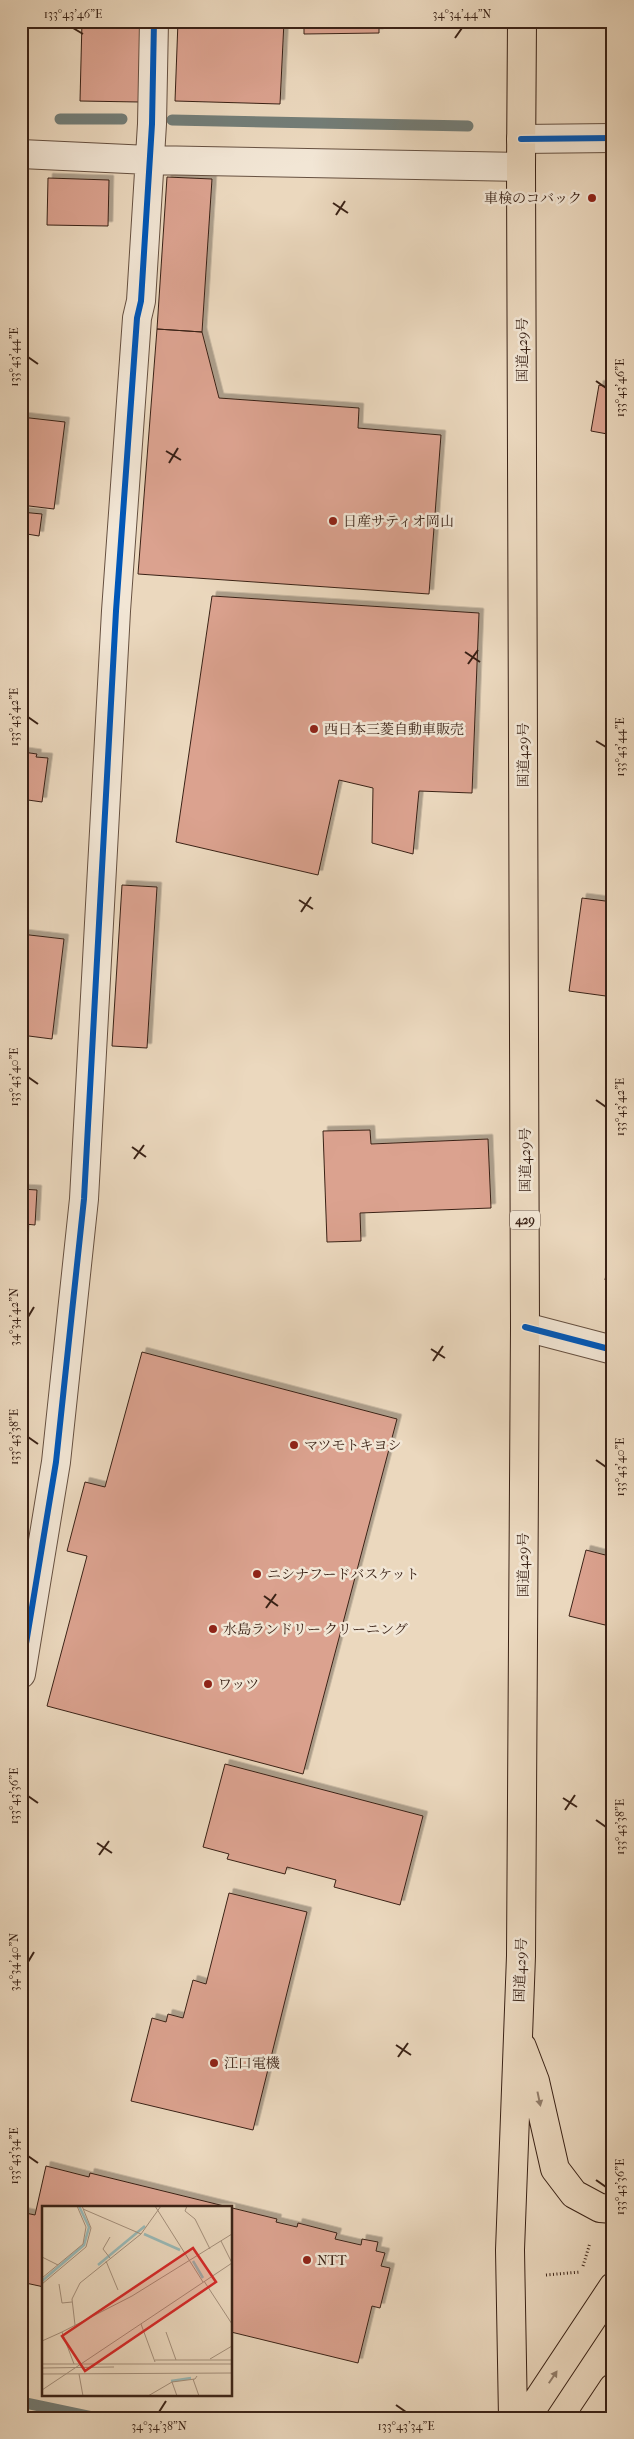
<svg xmlns="http://www.w3.org/2000/svg" width="634" height="2439" viewBox="0 0 634 2439" font-family="'IM FELL French Canon','Noto Serif JP',serif">
<style>
.lines{fill:none;stroke-linecap:round;stroke-linejoin:round}
.stream{stroke:#737d77;stroke-width:11}
.building{fill:#dba28f;stroke:#3a2216;filter:url(#shadow)}
.minor-casing{stroke:#665040;stroke-width:30}
.highway-casing{stroke:#3a2216;stroke-width:30}
.path{stroke:#3a2216;stroke-width:3;stroke-dasharray:1 2.5;stroke-linecap:butt}
.minor{stroke:#f2e6d5;stroke-width:28}
.highway{stroke:#ebd8be;stroke-width:28}
.cycleway-casing{stroke:#f2e6d5;stroke-width:9}
.cycleway{stroke:#0057b8;stroke-width:6}
.oneway{fill:#927d6a}
.ticks{fill:none;stroke:#3a2216;stroke-width:2}
.poi-dot{fill:#8f2418;stroke:#f2e6d5;stroke-width:2}
.labels{text-anchor:middle;stroke-width:5;stroke-linejoin:round;paint-order:stroke}
.shield{fill:#f2e6d5;stroke:#715d4f;stroke-width:1}
.shield-label{font-size:12px;font-weight:bold;fill:#3a2216}
.poi-label{font-size:14px;fill:#3a2216;stroke:#f2e6d5;text-anchor:start}
.street-label{font-size:14px;fill:#3a2216;stroke:#f2e6d5}
.inset-river{fill:none;stroke:#99b9b7;stroke-width:2.5}
.inset-road{fill:none;stroke:#a48f7b;stroke-width:1}
.view{fill:#d62828;fill-opacity:0.15;stroke:#d62828;stroke-width:2.5}
.inset-edge{fill:none;stroke:#3a2216;stroke-width:2.5}
.neatline{fill:none;stroke:#3a2216;stroke-width:2}
.ticks-label{font-size:12px;text-anchor:middle;fill:#3a2216}
</style>
<defs>
<filter id="shadow"><feDropShadow dx="4.5" dy="-4.5" stdDeviation="0" flood-color="#0004"/></filter>
</defs>
<rect width="100%" height="100%" fill="#ebd8be"/>
<filter id="stains"><feTurbulence type="fractalNoise" baseFrequency=".004" numOctaves="4"/><feColorMatrix values="0 0 0 0 .2 0 0 0 0 .09 0 0 0 0 .02 0 0 0 .5 -.17"/></filter>
<radialGradient id="worn" r=".72"><stop offset=".6" stop-color="#630" stop-opacity="0"/><stop offset="1" stop-color="#630" stop-opacity=".3"/></radialGradient>
<g class="lines">
<path class="stream" d="M60,119h62
M172,120l296,6
M21,2402l76,16"/>
</g>
<path class="building" d="M21,21h1l1,51h-2z
M82,21h58l-1,81 -59,-1z
M178,21h106l-4,83 -105,-3z
M304,21h75v12l-75,1z
M167,177l45,2 -10,153 -45,-3z
M48,178l61,2 -1,46 -61,-1z
M157,329l45,3 17,66 140,10 -1,20 83,7 -12,159 -291,-20z
M599,385l14,3v47l-22,-4z
M21,417l44,5 -11,87 -33,-4z
M21,512l21,2 -3,22 -18,-3z
M212,596l267,17 -7,180 -53,-2 -6,63 -41,-11 1,-55 -34,-8 -21,95 -142,-33z
M23,752l14,2 -1,3 12,1 -6,44 -21,-3z
M122,885l35,2 -10,161 -35,-2z
M582,898l31,4v95l-44,-6z
M21,934l43,5 -12,100 -31,-4z
M370,1130l1,14 117,-5 3,69 -131,5 1,28 -34,1 -4,-111z
M21,1189l16,1 -2,35 -10,-1 -3,28z
M613,1237v45l-8,-2z
M142,1352l255,67 -94,355 -256,-68 40,-150 -20,-5 18,-69 20,5z
M586,1550l27,7v70l-44,-11z
M225,1764l198,52 -23,89 -66,-18 2,-7 -49,-13 -2,7 -58,-15 2,-5 -26,-7z
M229,1893l78,19 -54,218 -122,-29 21,-83 14,4 2,-8 15,4 10,-38 13,4z
M46,2166l43,11 1,-4 187,46 -1,3 21,5 1,-4 39,10 -2,6 26,6 1,-6 16,3 -2,9 9,2 -4,13 9,2 -10,40 -8,-2 -14,57 -127,-31v-124h-187v79l-23,-5v-70l14,3z"/>
<g class="lines">
<g class="minor-casing">
<path id="minor" d="M521,139l92,-1
M21,154l128,6 372,7
M525,1327l88,23
M21,1674l35,-212 28,-263 32,-588 21,-293 4,-17 11,-177 2,-103"/>
</g>
<g class="highway-casing">
<path id="highway" d="M522,2047l13,34 20,88 19,25 26,14 13,1
M513,2418l-3,-168 11,-294 4,-629 -4,-1160 1,-146
M526,2418l87,-131
M593,2418l20,-30"/>
</g>
<path class="path" d="M583,2266l7,-23
M546,2275l34,-3"/>
<use href="#minor" class="minor"/>
<use href="#highway" class="highway"/>
<g class="cycleway-casing">
<path id="cycleway" d="M521,139l92,-1
M525,1327l88,23
M21,1674l35,-212 28,-263 32,-588 21,-293 4,-17 11,-177 2,-103"/>
</g>
<use href="#cycleway" class="cycleway"/>
</g>
<defs><path id="oneway-solid" d="M-6-.8H1V-3.2L6.5 0L1 3.2V.8H-6Z" transform="scale(1.25)"/></defs>
<g class="oneway">
<use href="#oneway-solid" transform="translate(539 2099) rotate(78)"/>
<use href="#oneway-solid" transform="translate(553 2377) rotate(-56)"/>
</g>
<path class="ticks" d="M73,28l10,6M455,38l7,-10M333,203l15,10M336,215l9,-14M28,357l10,7M596,381l10,7M166,451l15,9M169,463l9,-15M465,652l15,10M468,664l10,-14M28,717l10,7M596,741l10,6M299,900l14,9M301,912l10,-15M28,1077l10,7M596,1100l10,7M132,1147l14,10M134,1159l10,-14M28,1317l6,-10M431,1349l14,9M433,1361l10,-15M28,1437l10,7M596,1460l10,7M264,1596l14,10M266,1608l10,-14M28,1796l10,7M563,1798l14,9M565,1810l10,-15M596,1820l10,7M97,1843l15,10M99,1855l10,-14M28,1962l6,-10M396,2045l15,10M398,2057l10,-14M28,2156l10,7M596,2180l10,7M396,2405l10,7M159,2412l7,-11"/>
<g class="poi-dot">
<circle cx="592" cy="198" r="5"/>
<circle cx="333" cy="521" r="5"/>
<circle cx="314" cy="729" r="5"/>
<circle cx="294" cy="1445" r="5"/>
<circle cx="257" cy="1574" r="5"/>
<circle cx="213" cy="1629" r="5"/>
<circle cx="208" cy="1684" r="5"/>
<circle cx="214" cy="2063" r="5"/>
<circle cx="307" cy="2260" r="5"/>
</g>
<g class="labels">
<rect class="shield" x="510" y="1210.5" width="30" height="19" rx="4"/>
<g class="shield-label">
<text x="525" y="1224">429</text>
</g>
<g class="poi-label">
<text x="582" y="203" text-anchor="end">車検のコバック</text>
<text x="343" y="526">日産サティオ岡山</text>
<text x="324" y="734">西日本三菱自動車販売</text>
<text x="304" y="1450">マツモトキヨシ</text>
<text x="267" y="1579">ニシナフードバスケット</text>
<text x="223" y="1634">水島ランドリー クリーニング</text>
<text x="218" y="1689">ワッツ</text>
<text x="224" y="2068">江口電機</text>
<text x="317" y="2265">NTT</text>
</g>
<g class="street-label">
<text transform="translate(522 350) rotate(-90)" y="5">国道429号</text>
<text transform="translate(523 755) rotate(-90)" y="5">国道429号</text>
<text transform="translate(525 1160) rotate(-90)" y="5">国道429号</text>
<text transform="translate(523 1565) rotate(-90)" y="5">国道429号</text>
<text transform="translate(520 1970) rotate(-88)" y="5">国道429号</text>
</g>
</g>
<g transform="translate(42 2206)">
<rect width="190" height="190" fill="#ebd8be"/>
<path class="inset-river" d="M102,28l36,16M151,55l10,17M56,59l47,-39M0,75l42,-36 5,-18 -10,-21M129,175l20,-3"/>
<path class="inset-road" d="M113,0l48,76M145,0l-2,5 10,8 15,30M41,3l58,25M179,35l11,22M0,51l16,8M68,52l-7,-9 7,-12M64,55l12,29M0,72l41,-34 3,-17 -9,-21M162,75l28,43M0,78l44,-37 5,-19 -9,-22M17,78l3,19 10,-1M99,118l14,38M33,119l-3,-26 8,-16 61,-49 20,-28M124,126l10,28M0,135l20,-9M168,153l22,-13M113,154h77M0,158h190M32,158l-12,-32 70,-36 100,-62M0,162l72,-1M0,168l190,-1M37,168l4,22M151,173l6,17M0,184l190,-127M106,190l24,-14M135,190l-5,-14 23,-3 2,-3"/>
<path class="view" d="M151,42l23,34 -131,89 -23,-35z"/>
<rect width="190" height="190" class="inset-edge"/>
</g>
<rect width="634" height="2439" fill="none" stroke="#ebd8be" stroke-width="55"/>
<rect x="28" y="28" width="578" height="2384" class="neatline"/>
<g class="ticks-label">
<text x="73" y="18">133°43'46"E</text>
<text x="462" y="18">34°34'44"N</text>
<text transform="translate(14 357) rotate(-90)" y="4">133°43'44"E</text>
<text transform="translate(620 388) rotate(-90)" y="4">133°43'46"E</text>
<text transform="translate(14 717) rotate(-90)" y="4">133°43'42"E</text>
<text transform="translate(620 747) rotate(-90)" y="4">133°43'44"E</text>
<text transform="translate(14 1077) rotate(-90)" y="4">133°43'40"E</text>
<text transform="translate(620 1107) rotate(-90)" y="4">133°43'42"E</text>
<text transform="translate(14 1317) rotate(-90)" y="4">34°34'42"N</text>
<text transform="translate(14 1437) rotate(-90)" y="4">133°43'38"E</text>
<text transform="translate(620 1467) rotate(-90)" y="4">133°43'40"E</text>
<text transform="translate(14 1796) rotate(-90)" y="4">133°43'36"E</text>
<text transform="translate(620 1827) rotate(-90)" y="4">133°43'38"E</text>
<text transform="translate(14 1962) rotate(-90)" y="4">34°34'40"N</text>
<text transform="translate(14 2156) rotate(-90)" y="4">133°43'34"E</text>
<text transform="translate(620 2187) rotate(-90)" y="4">133°43'36"E</text>
<text x="159" y="2430">34°34'38"N</text>
<text x="406" y="2430">133°43'34"E</text>
</g>
<rect width="100%" height="100%" filter="url(#stains)"/>
<rect width="100%" height="100%" fill="url(#worn)"/>
</svg>
